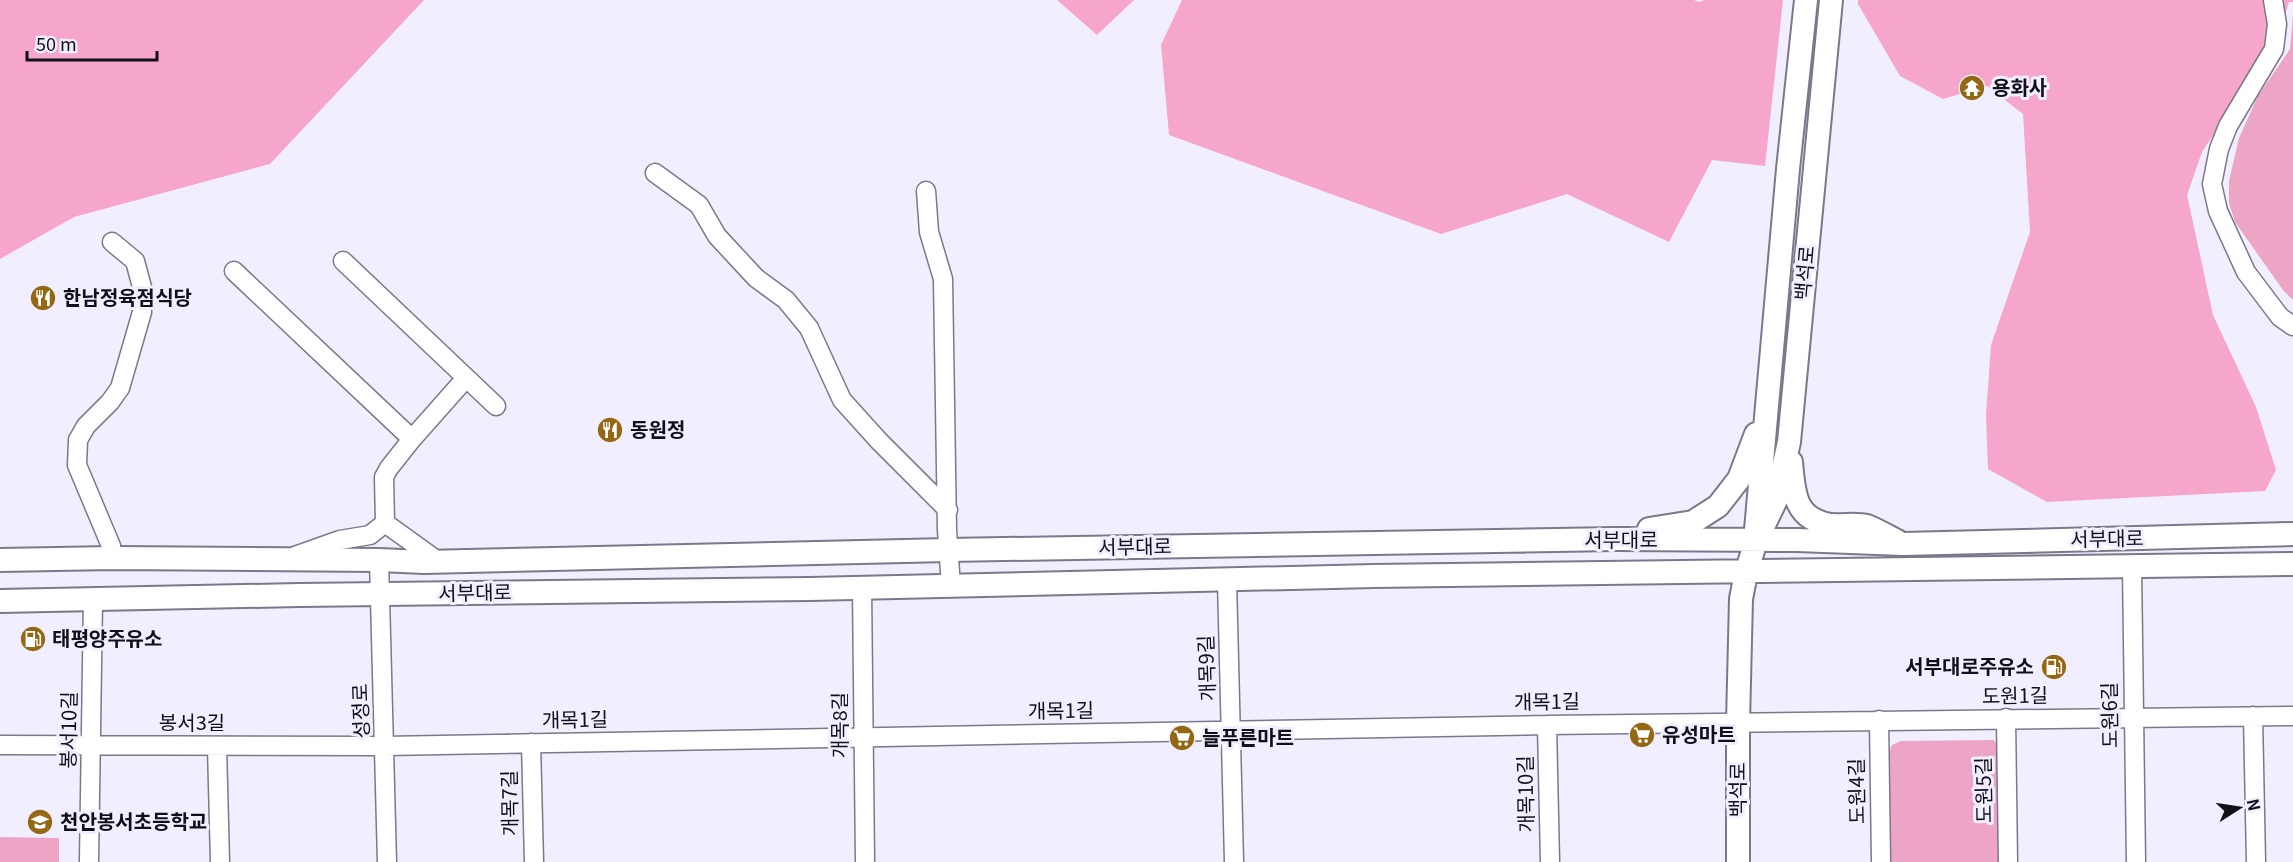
<svg xmlns="http://www.w3.org/2000/svg" width="2293" height="862" viewBox="0 0 2293 862" font-family="Georgia,'Noto Sans KR',serif">
<style>
.green{fill:#eca5c4}
.forest{fill:#f5a6ca}
.lines{fill:none;stroke-linecap:round;stroke-linejoin:round}
.minor-casing{stroke:#7b788a;stroke-width:21}
.major-casing{stroke:#7b788a;stroke-width:26}
.minor{stroke:#fff;stroke-width:18}
.major{stroke:#fff;stroke-width:22}
.labels{text-anchor:middle;stroke-width:6;stroke-linejoin:round;paint-order:stroke}
.poi-label{font-size:20px;font-weight:bold;fill:#111016;stroke:#f1eeff;text-anchor:start}
.street-label{font-size:20px;fill:#111016;stroke:#f1eeff}
</style>
<rect width="100%" height="100%" fill="#f1eeff"/>
<path class="green" d="M2293,14v286l-10,-10 -48,-68 -6,-19v-22l10,-43 19,-42 32,-47z
M1993,740l5,4 4,118h-111l-3,-107 4,-10 9,-4z
M0,837l59,1v24h-59z"/>
<path class="forest" d="M0,0h424l-154,164 -196,53 -74,42z
M1057,0h77l-37,35z
M1182,0h512l5,2 6,-2h78l-18,166 -53,-6 -43,82 -102,-48 -126,40 -272,-99 -8,-90z
M1858,0h435v2h-4l-15,47 -11,13 -61,90 -15,43 26,120 43,92 20,63 -11,21 -218,11 -59,-33 -2,-54 5,-70 39,-113 -7,-118 -36,-28 -44,13 -43,-23 -42,-72z"/>
<g class="lines">
<g class="minor-casing">
<path id="minor" d="M2273,0l4,24 -3,25 -46,77 -9,23 -7,35 6,27 28,61 34,45 13,9
M655,173l44,32 18,31 39,42 30,22 23,28 33,72 37,41 69,69
M926,191l3,41 14,47 4,251 4,56
M343,261l153,145
M234,271l178,168
M295,556l45,-16 30,-5 15,-12
M112,558l-1,-12 -34,-81 1,-25 8,-14 24,-24 10,-14 22,-76v-25l-7,-26 -23,-19
M379,560l8,302
M439,562l-54,-39 -1,-46 5,-9 23,-29 54,-61
M2132,567l4,295
M1227,580l7,282
M862,588l3,274
M2253,716l3,146
M2006,718l2,144
M1879,720l2,142
M1547,725l3,137
M531,743l3,119
M0,745l385,1 1162,-21 746,-9
M217,746l3,116
M89,862l4,-263"/>
</g>
<g class="major-casing">
<path id="major" d="M1791,462c3,29 2,57 40,63 11,1 25,-2 36,1 10,4 20,10 30,15
M1649,529l44,-7 25,-16 21,-27 17,-45
M1756,530l32,-361 18,-169
M0,560l112,-2 267,2 45,2 524,-12 668,-11 181,1 106,4 390,-10
M0,601l299,-6 511,-6 564,-13 919,-12
M1738,862v-140l3,-123 5,-26 10,-32 20,-41 13,-58 42,-442"/>
</g>
<use href="#minor" class="minor"/>
<use href="#major" class="major"/>
</g>
<defs>
<g id="temple-disc" transform="scale(1.35)"><circle r="9.5" fill="#946713" stroke="#f1eeff"/><path d="M0-6L5-2H3V0L6.5 2.5H4V6H1.5V3h-3V6H-4V2.5H-6.5L-3 0V-2H-5Z" fill="#fff"/></g>
<g id="restaurant-disc" transform="scale(1.35)"><circle r="9.5" fill="#946713" stroke="#f1eeff"/><path d="M-5-6h1v4h1v-4h1v4h1v-4h1v5L-1.5 .5V6h-2V.5L-5-1ZM5-6V6H3V1.5H1.5Q1.5-4 5-6Z" fill="#fff"/></g>
<g id="fuel-disc" transform="scale(1.35)"><circle r="9.5" fill="#946713" stroke="#f1eeff"/><path d="M-5.5-6h7V0h2V4h1.3V-2.5L3-4.5l.8-.8L6-3V5H2.5V1h-1V6h-7ZM-4.2-4.7v3.2H.2V-4.7Z" fill="#fff"/></g>
<g id="supermarket-disc" transform="scale(1.35)"><circle r="9.5" fill="#946713" stroke="#f1eeff"/><path d="M-6-5.5h2.5l.6 2H6L4.5 2H-2.5L-4.4-4H-6ZM-1.5 3.2a1.3 1.3 0 1 0 .1 0ZM3 3.2a1.3 1.3 0 1 0 .1 0Z" fill="#fff"/></g>
<g id="school-disc" transform="scale(1.35)"><circle r="9.5" fill="#946713" stroke="#f1eeff"/><path d="M0-5L7-2L0 1L-7-2ZM-4 1L0 2.5L4 1V4Q0 6-4 4Z" fill="#fff"/></g>
</defs>
<g fill-rule="evenodd">
<use href="#temple-disc" x="1972" y="88"/>
<use href="#restaurant-disc" x="43" y="298"/>
<use href="#restaurant-disc" x="610" y="430"/>
<use href="#fuel-disc" x="33" y="639"/>
<use href="#fuel-disc" x="2054" y="667"/>
<use href="#supermarket-disc" x="1642" y="735"/>
<use href="#supermarket-disc" x="1182" y="738"/>
<use href="#school-disc" x="40" y="822"/>
</g>
<g class="labels">
<g class="poi-label">
<text x="1992" y="95">용화사</text>
<text x="63" y="305">한남정육점식당</text>
<text x="630" y="437">동원정</text>
<text x="52" y="646">태평양주유소</text>
<text x="2034" y="674" text-anchor="end">서부대로주유소</text>
<text x="1662" y="742">유성마트</text>
<text x="1202" y="745">늘푸른마트</text>
<text x="60" y="829">천안봉서초등학교</text>
</g>
<g class="street-label">
<text transform="translate(1805 273) rotate(-85)" y="7">백석로</text>
<text transform="translate(2107 539) rotate(-1)" y="7">서부대로</text>
<text x="1621" y="547">서부대로</text>
<text transform="translate(1135 547) rotate(-1)" y="7">서부대로</text>
<text transform="translate(475 593) rotate(-1)" y="7">서부대로</text>
<text transform="translate(1207 668) rotate(-92)" y="7">개목9길</text>
<text transform="translate(2015 696) rotate(-1)" y="7">도원1길</text>
<text transform="translate(1547 702) rotate(-1)" y="7">개목1길</text>
<text transform="translate(361 711) rotate(-92)" y="7">성정로</text>
<text transform="translate(1061 711) rotate(-1)" y="7">개목1길</text>
<text transform="translate(2110 715) rotate(-91)" y="7">도원6길</text>
<text transform="translate(575 720) rotate(-1)" y="7">개목1길</text>
<text x="192" y="730">봉서3길</text>
<text transform="translate(840 725) rotate(-90)" y="7">개목8길</text>
<text transform="translate(69 730) rotate(-89)" y="7">봉서10길</text>
<text transform="translate(1738 790) rotate(-90)" y="7">백석로</text>
<text transform="translate(1984 790) rotate(-91)" y="7">도원5길</text>
<text transform="translate(1857 791) rotate(-91)" y="7">도원4길</text>
<text transform="translate(1526 794) rotate(-91)" y="7">개목10길</text>
<text transform="translate(510 803) rotate(-91)" y="7">개목7길</text>
</g>
</g>
<g transform="translate(2239 808) rotate(78)" stroke="#f1eeff" stroke-width="4.5" paint-order="stroke">
<path d="M0-4.5L10 22L0 15L-10 22Z" fill="#111016"/>
<text y="-9" font-size="16" font-weight="bold" text-anchor="middle" fill="#111016">N</text>
</g>
<path d="M27 51v9h130v-9" fill="none" stroke="#111016" stroke-width="3"/>
<text x="36" y="51" font-size="18" fill="#111016" stroke="#f1eeff" stroke-width="4.5" paint-order="stroke">50 m</text>
</svg>
